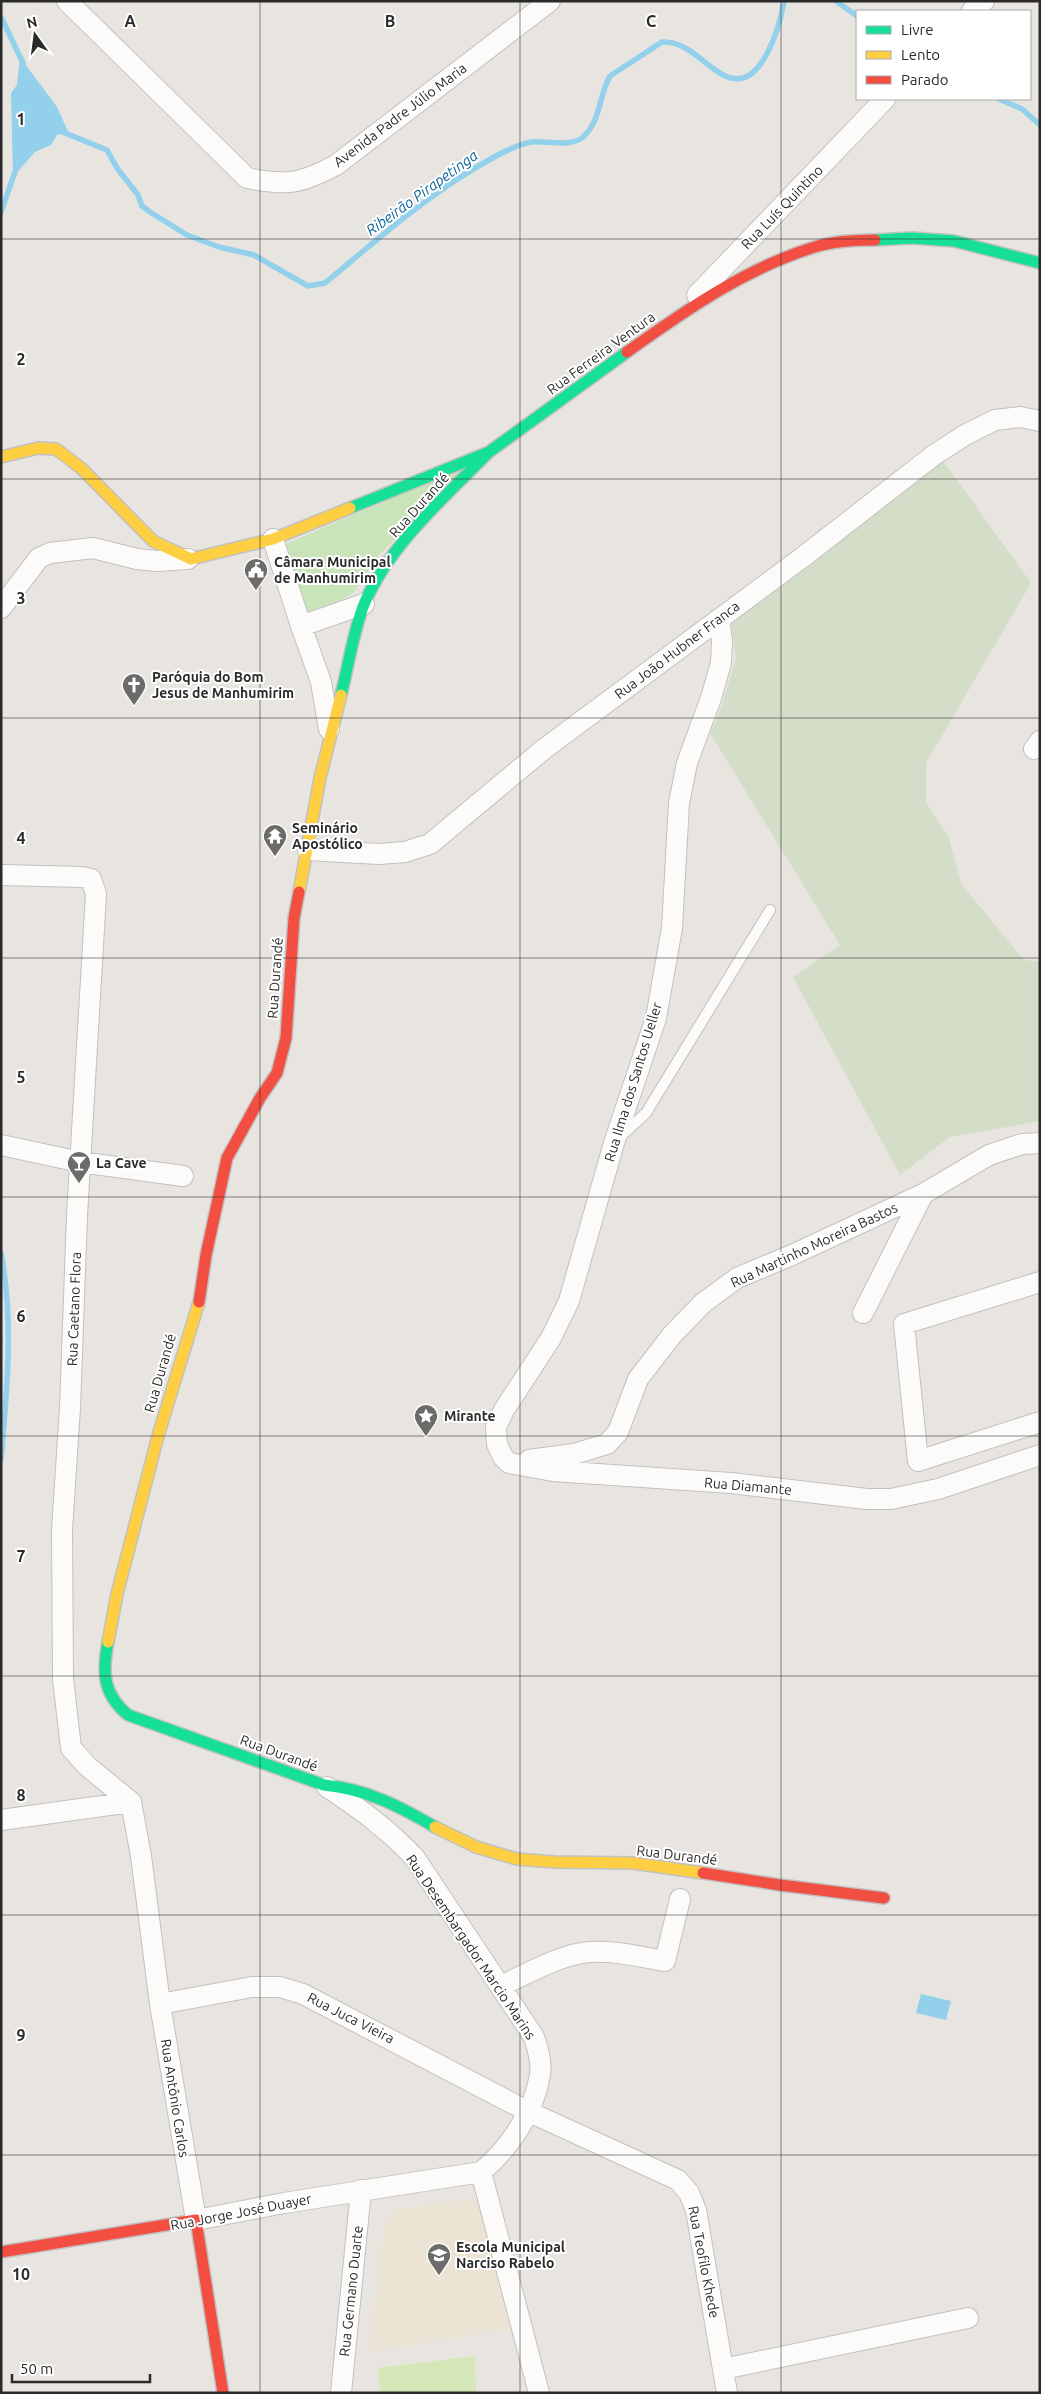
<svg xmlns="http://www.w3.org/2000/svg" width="1041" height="2394" viewBox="0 0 1041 2394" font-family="Ubuntu,sans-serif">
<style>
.education{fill:#ebe4d4}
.green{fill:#c8e4b8}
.cemetery{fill:#d3ddc7}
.pitch{fill:#d3e8b6}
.water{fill:#92d0eb}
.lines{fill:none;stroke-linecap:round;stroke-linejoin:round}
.stream{stroke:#92d0eb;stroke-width:5.5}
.lane-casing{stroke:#c2c1c1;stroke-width:12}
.street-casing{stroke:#c2c1c1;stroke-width:22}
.fast-casing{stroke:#c2c1c1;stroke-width:14}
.slow-casing{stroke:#c2c1c1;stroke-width:14}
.jam-casing{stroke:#c2c1c1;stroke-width:14}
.lane{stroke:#fcfbfa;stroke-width:10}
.street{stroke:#fcfbfa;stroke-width:20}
.fast{stroke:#16e098;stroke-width:11}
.slow{stroke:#ffcf43;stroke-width:11}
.jam{stroke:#f24e42;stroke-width:11}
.grid{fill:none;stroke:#2a2a2a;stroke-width:1;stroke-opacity:0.55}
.labels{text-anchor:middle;stroke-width:4;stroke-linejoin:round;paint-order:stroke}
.street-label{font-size:14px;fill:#2a2a2a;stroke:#fff}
.poi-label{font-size:14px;font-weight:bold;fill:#2a2a2a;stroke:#fff;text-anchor:start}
.water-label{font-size:15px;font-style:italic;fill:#0c649c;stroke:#fff}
.grid-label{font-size:16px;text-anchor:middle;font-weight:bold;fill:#2a2a2a;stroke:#fff;stroke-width:4;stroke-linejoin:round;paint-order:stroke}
</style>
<rect width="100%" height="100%" fill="#e8e5e0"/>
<path class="education" d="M472,2199l9,4 32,125 -144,24 15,-128 16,-15z"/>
<path class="green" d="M465,467l-85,87 -27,39 -45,26 -29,-72z"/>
<path class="cemetery" d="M934,448l97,135 -105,180v40l22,33 14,49 62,75 16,2v159l-90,16 -50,38 -107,-198 47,-32 -130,-212 10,-22 16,-52 -5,-36z"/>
<path class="pitch" d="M475,2356l1,37h-96l-2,-25z"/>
<path class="water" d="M20,57l37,50 13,29 -12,-2 -7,11 -16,7 -22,25 -2,-84 6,-8z
M921,1994l30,7 -5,19 -30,-7z"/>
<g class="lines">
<path class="stream" d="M836,1l21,15
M1,17l22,46
M999,99l23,10 18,16
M65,133l42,17 10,18 21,27 4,11 8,6 37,23 32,12 35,8 54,31 17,-3c52,-43 104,-90 164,-123 12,-7 28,-15 42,-18 15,-2 39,6 52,-5 18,-16 16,-42 27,-61l52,-34c27,-1 42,24 63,34 37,17 55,-51 59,-75
M1,212l14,-40
M1,1253c13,67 6,138 0,206"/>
<g class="lane-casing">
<path id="lane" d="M620,1137l26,-24 124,-203"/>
</g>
<g class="street-casing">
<path id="street" d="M67,1l180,177c40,8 53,6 89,-13l214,-164
M972,11l12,-10
M697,295l188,-196
M273,539l28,87 20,56 8,47
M1,608l38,-50 11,-5 43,-5 44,11 20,2 31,-2
M719,619l3,22 -1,22 -10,35 -24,65 -8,40 -7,125 -16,90 -42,125 -45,158 -18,37 -47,72 -8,17 1,17 6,13 6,6 44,8 178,12 136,16h24l47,-10 102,-34
M301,626l63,-22
M1034,749l6,-8
M308,850l71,4 26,-2 25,-8 114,-95 259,-192 131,-102 31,-20 30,-15 25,-3 20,4
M1,875l81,2 9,2 5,15 -19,322 -7,192 -8,122 1,149 8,69 16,18 44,36
M1,1145l79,17 103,14
M1040,1282l-136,42 14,137 122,-39
M863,1313l60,-119
M529,1460l45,-6 33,-10 11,-12 20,-53 34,-44 31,-32 34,-25 55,-23 131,-61 66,-39 33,-11 18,-1
M327,1787c33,22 60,41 88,71l119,179c4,12 8,25 6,38 -6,37 -31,74 -59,97
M131,1802l10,54 19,148 36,216 88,-17 197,-31
M1,1820l130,-18
M500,1986c28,-12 58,-31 89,-34 25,-2 51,5 76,9l15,-62
M160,2004l92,-17h28l23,7 224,117 151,69 11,13 7,17 31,183
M481,2172l58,221
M723,2369l245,-51
M341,2393l20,-203"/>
</g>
<g class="fast-casing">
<path id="fast" d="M875,240l37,-2 42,3 86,22
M350,508l139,-56 138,-100
M341,695c7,-27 13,-68 24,-93 26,-59 80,-105 124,-150
M108,1642c-6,31 -5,52 20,73l196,70c42,4 75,21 111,42"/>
</g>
<g class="slow-casing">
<path id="slow" d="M1,457l37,-9 18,1 25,19 72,73 38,18 82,-20 77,-31
M299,892l21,-114 21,-83
M108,1642l9,-48 41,-158 41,-134
M435,1827l41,20 41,12 38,3 78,1 70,10"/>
</g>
<g class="jam-casing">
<path id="jam" d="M627,352c59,-42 120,-85 191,-106 18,-5 37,-6 57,-6
M199,1302l7,-47 21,-97 33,-60 17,-25 9,-35 8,-120 5,-26
M703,1873l77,12 104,13
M1,2252l195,-32 27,173"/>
</g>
<use href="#lane" class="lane"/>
<use href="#street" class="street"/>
<use href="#fast" class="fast"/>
<use href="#slow" class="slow"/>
<use href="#jam" class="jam"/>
</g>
<path class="grid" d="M260,1v2392M520,1v2392M781,1v2392M1,239h1039M1,479h1039M1,718h1039M1,958h1039M1,1197h1039M1,1436h1039M1,1676h1039M1,1915h1039M1,2155h1039"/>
<defs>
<g id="civic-pin" transform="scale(1.25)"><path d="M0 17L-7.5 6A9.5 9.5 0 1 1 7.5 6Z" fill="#6c6b6a" stroke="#fff"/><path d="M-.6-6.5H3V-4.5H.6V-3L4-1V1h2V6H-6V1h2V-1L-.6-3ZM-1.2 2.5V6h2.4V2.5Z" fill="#fff"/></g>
<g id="church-pin" transform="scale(1.25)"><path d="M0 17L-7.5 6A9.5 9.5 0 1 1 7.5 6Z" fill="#6c6b6a" stroke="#fff"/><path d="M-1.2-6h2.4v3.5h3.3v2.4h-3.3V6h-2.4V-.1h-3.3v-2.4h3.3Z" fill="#fff"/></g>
<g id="temple-pin" transform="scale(1.25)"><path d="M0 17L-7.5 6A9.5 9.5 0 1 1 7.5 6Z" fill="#6c6b6a" stroke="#fff"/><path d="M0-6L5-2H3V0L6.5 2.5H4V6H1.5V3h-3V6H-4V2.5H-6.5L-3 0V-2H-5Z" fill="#fff"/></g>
<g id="bar-pin" transform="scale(1.25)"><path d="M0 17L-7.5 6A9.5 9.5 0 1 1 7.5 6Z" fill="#6c6b6a" stroke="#fff"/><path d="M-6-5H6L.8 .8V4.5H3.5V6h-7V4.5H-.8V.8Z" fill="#fff"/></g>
<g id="sight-pin" transform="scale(1.25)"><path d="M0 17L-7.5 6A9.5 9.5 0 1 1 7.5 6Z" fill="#6c6b6a" stroke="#fff"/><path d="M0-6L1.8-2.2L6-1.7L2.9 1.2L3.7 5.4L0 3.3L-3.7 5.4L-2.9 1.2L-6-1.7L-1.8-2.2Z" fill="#fff"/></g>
<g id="school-pin" transform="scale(1.25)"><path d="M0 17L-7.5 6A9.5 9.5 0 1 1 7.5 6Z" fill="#6c6b6a" stroke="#fff"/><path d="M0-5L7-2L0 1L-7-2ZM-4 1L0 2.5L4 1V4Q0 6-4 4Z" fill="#fff"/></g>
</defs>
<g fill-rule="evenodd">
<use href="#civic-pin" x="256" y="570"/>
<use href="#church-pin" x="134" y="685"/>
<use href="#temple-pin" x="275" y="836"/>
<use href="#bar-pin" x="79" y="1163"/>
<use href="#sight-pin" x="426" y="1416"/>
<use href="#school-pin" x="439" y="2255"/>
</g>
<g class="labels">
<g class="street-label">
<text transform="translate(400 115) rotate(-37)" y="5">Avenida Padre Júlio Maria</text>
<text transform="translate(782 207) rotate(-46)" y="5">Rua Luís Quintino</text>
<text transform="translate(601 353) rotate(-36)" y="5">Rua Ferreira Ventura</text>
<text transform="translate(419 505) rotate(-48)" y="5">Rua Durandé</text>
<text transform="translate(677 650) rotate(-37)" y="5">Rua João Hubner Franca</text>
<text transform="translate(275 978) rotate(-86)" y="5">Rua Durandé</text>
<text transform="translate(633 1082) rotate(-73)" y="5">Rua Ilma dos Santos Ueller</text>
<text transform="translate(814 1245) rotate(-25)" y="5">Rua Martinho Moreira Bastos</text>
<text transform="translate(74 1309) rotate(-88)" y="5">Rua Caetano Flora</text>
<text transform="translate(160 1373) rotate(-74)" y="5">Rua Durandé</text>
<text transform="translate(748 1486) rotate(5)" y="5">Rua Diamante</text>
<text transform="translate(279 1753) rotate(20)" y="5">Rua Durandé</text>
<text transform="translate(677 1855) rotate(7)" y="5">Rua Durandé</text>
<text transform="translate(471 1947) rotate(56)" y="5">Rua Desembargador Marcio Marins</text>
<text transform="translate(351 2018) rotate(27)" y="5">Rua Juca Vieira</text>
<text transform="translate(175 2098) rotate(81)" y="5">Rua Antônio Carlos</text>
<text transform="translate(241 2212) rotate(-11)" y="5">Rua Jorge José Duayer</text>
<text transform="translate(704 2262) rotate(79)" y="5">Rua Teofilo Khede</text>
<text transform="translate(351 2291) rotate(-84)" y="5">Rua Germano Duarte</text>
</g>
<g class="poi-label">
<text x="274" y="567">Câmara Municipal<tspan x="274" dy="16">de Manhumirim</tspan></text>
<text x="152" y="682">Paróquia do Bom<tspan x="152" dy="16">Jesus de Manhumirim</tspan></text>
<text x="292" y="833">Seminário<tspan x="292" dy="16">Apostólico</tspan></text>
<text x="96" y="1168">La Cave</text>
<text x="444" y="1421">Mirante</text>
<text x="456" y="2252">Escola Municipal<tspan x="456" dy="16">Narciso Rabelo</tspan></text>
</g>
<g class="water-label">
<text transform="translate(422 193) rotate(-36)" y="5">Ribeirão Pirapetinga</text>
</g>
</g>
<g class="grid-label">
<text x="130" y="27">A</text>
<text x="390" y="27">B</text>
<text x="651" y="27">C</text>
<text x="21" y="125">1</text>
<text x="21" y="365">2</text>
<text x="21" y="604">3</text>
<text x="21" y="844">4</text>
<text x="21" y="1083">5</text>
<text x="21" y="1322">6</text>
<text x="21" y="1562">7</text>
<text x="21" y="1801">8</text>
<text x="21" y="2041">9</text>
<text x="21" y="2280">10</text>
</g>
<rect width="1041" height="2394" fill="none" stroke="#2a2a2a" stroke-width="5"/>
<rect x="856" y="10" width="175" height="90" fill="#ffffff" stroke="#aaaaaa"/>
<rect x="866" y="26" width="25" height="8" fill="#16e098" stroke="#aaaaaa"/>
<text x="901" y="35" font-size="15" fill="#2a2a2a">Livre</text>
<rect x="866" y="51" width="25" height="8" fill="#ffcf43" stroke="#aaaaaa"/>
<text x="901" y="60" font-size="15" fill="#2a2a2a">Lento</text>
<rect x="866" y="76" width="25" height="8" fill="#f24e42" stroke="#aaaaaa"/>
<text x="901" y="85" font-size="15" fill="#2a2a2a">Parado</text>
<g transform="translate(35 35) rotate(346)" stroke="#ffffff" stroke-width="4" paint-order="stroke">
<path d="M0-4L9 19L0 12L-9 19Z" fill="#2a2a2a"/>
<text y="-8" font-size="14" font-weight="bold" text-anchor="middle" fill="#2a2a2a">N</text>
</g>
<path d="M12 2374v8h138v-8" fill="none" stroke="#2a2a2a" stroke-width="2.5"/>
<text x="20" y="2374" font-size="15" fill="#2a2a2a" stroke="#ffffff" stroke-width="4" paint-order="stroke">50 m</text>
</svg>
